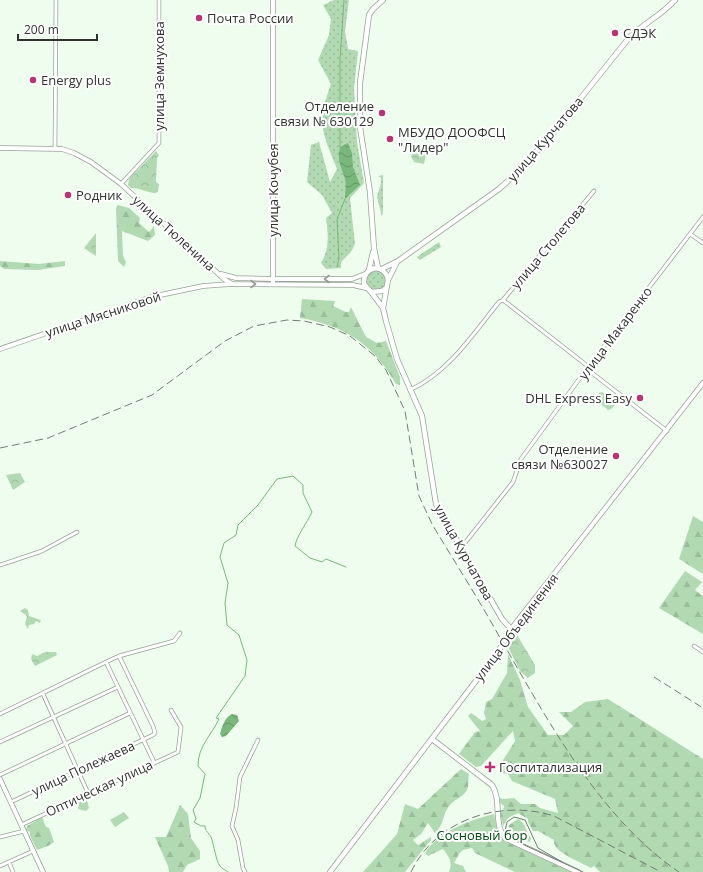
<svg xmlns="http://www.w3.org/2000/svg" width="703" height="872" viewBox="0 0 703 872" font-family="'Open Sans',sans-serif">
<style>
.grass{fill:url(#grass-dots)}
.forest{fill:url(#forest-firs)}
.park{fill:url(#park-crowns)}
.pitch{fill:#b2dab2}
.water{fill:url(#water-waves)}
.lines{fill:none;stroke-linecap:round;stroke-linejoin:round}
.stream{stroke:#79b87b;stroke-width:1}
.minor-casing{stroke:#96a396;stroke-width:4.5}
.tertiary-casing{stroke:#96a396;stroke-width:5.5}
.secondary-casing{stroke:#96a396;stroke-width:6}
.minor{stroke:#fff;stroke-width:3}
.tertiary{stroke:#fff;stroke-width:4}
.secondary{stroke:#fff;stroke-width:4.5}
.tram{stroke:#737c73;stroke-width:1}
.rail{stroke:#737c73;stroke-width:1;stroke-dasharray:8 4;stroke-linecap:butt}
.oneway{stroke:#969996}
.poi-dot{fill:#b93375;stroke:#fff;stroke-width:1.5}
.labels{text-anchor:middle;stroke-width:4;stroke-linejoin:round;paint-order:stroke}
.poi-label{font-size:13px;fill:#2e332e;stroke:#fff;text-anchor:start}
.street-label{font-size:13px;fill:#2e332e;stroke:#fff}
.park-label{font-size:13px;fill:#00480d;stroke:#fff}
</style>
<defs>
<pattern id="grass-dots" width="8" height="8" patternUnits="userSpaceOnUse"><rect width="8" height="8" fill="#b2dab2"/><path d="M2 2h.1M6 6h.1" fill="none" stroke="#99bc99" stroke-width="1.8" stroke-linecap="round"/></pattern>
<pattern id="forest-firs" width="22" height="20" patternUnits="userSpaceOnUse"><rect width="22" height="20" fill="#b2dab2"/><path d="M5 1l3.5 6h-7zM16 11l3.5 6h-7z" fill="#99bc99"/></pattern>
<pattern id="park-crowns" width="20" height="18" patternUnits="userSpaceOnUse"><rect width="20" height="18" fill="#b2dab2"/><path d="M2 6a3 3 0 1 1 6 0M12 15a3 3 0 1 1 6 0" fill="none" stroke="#99bc99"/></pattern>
<pattern id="water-waves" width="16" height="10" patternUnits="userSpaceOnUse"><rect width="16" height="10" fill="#79b87b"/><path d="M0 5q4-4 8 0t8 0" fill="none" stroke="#649665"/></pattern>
</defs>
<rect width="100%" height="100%" fill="#effdef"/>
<path class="grass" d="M334,0h15l-4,31 3,18 10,2 -4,37 3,54 7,41 -14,15 5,46 -4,8 -10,10v6l-15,1 -5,-6c9,-15 7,-29 5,-45l6,-5 -10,-18 -15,-13 4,-37 8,-3 11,40 7,-13c-15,-38 -21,-45 -6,-85l-13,-24 11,-25 2,-16 -8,-14z
M383,175v36l-1,6 -5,-20 4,-14v-5l-3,-2z
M439,242l2,5 -21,13 -3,-3z
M366 280a10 10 0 1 1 20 0a10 10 0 1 1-20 0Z"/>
<path class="forest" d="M118,205l11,3 11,10 -1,5 10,9 5,-6 1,9 -7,6 -26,-10 1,25 3,6 -2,5 -6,-6 -2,-53z
M0,261l39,3 26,-3v5l-27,4 -34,-1 -4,-3z
M302,299l33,2 -2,5 13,6h3l2,-5 15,30 11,6 9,-2 14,36v8l-4,-1c-23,-40 -51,-58 -96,-66z
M693,516l10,6v52l-24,-15z
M685,571l17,11 -7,8 8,6v38l-44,-26z
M508,654l12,26 8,27 20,28h16l9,-9 -14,-14h12l14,-10 23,-3 95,60v113h-103l-6,-6 -3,2c-10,-6 -39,-16 -37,-28l-16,-9h-5l-5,-9v-3l-10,-6 -10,5 -5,8 -3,-13 3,-2 1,-5 -5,-4 -1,-4 6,1 10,-1 7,6h14l5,4 18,5 -3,-14 -43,-18 -4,-7 -7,-1 -2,-2 2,-1 -1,-5 15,-24 -2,-10 -32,35 -5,1 -17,-13 16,-22 5,-1 -12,-15 3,-3 11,8 4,-2 -2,-6 2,-11 6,-3 15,-26z
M461,769l8,5c-1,5 0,12 -2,16 -5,8 -12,9 -17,15 -9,11 -4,17 -15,28l-7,-10 -7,11 -8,6 5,5 13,-8v3l-26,32h-42l34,-38 8,-30 13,5z
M84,798l3,2 2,8 -3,3 -8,-2 2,-10z
M180,805l8,9 3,24 9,13v8l-13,6 -4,7h-14l-1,-6 -13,-29h11z
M494,814l5,24 72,34h-56l-40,-19 -3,-5 -9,2 -4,4 -5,9 9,3 3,6h-17c4,-10 0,-15 -6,-23l-15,7 -3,-3c14,-22 45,-33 69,-39z
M42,817l4,10 3,1 5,14 -6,4 -11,4 -7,-14v-4l-4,-2 1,-4z
M518,819c8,4 8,13 13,19l-1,4c-2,-1 -4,-2 -6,-3 -8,-3 -17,-1 -15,-14z"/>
<path class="park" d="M156,151l3,4 -2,3 -1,24 3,2 -1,8c-8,3 -18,-5 -27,-4l-3,-3 1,-6z
M414,152h5l7,3 -2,9 -10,-2 -3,-6z
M96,233v23l-12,-8z
M20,473l5,9 -12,8 -7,-15z
M25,608l3,2 1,6 12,4 -1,3 -4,-2 -2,3 -5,1 -1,4 -3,-5 2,-8 -7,-5z
M517,635l18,30v8l-7,5 -8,-7 -12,-24z
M45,652h11l1,3 -22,11 -4,-7 1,-5 5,2z"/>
<path class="pitch" d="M602,392l12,10 1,3 -4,4 -3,1 -12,-10 3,-7z
M124,812l5,6 -14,9 -5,-7z"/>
<path class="water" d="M348,143l4,10 1,14 7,18 -15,14c0,-7 2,-16 -1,-23 -4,-13 -7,-15 -4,-29z
M232,714l5,1 2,6 -13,15 -4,1 -2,-3c2,-8 5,-17 12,-20z"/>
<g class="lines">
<path class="stream" d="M340,147v-88l4,-59
M337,267l2,-9 -2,-39 8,-20
M228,872c-2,-2 -6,-3 -8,-6 -4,-5 -6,-21 -9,-29 -2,-4 -6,-6 -6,-11h-4l-7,-4 2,-3 -3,-9 7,-12 5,-24 -7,-8c0,-20 13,-30 21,-47l-3,-1 29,-42 2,-16 -8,-25 -12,-10 -2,-22 3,-20 -8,-26 4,-14 12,-8 2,-10 20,-20 19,-26 16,-3 10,9v8l9,19c-5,11 -15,23 -17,34l15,12 12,4 4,-3 20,8"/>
<g class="minor-casing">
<path id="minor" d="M55,148l1,-148
M121,184l38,-41v-143
M690,234l13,9
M503,300l82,64 7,9 75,58
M410,390c39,-18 63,-56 89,-88l4,-2 91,-109
M461,548l52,-66 8,-23 67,-92 115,-150
M0,565l42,-14 35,-19
M694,646l9,6
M106,662l48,100
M43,694l45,99
M0,714l106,-52 13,-6 55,-15 6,-8
M0,742l118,-55
M0,775l130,-62
M11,802l142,-67 2,-2 -2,-7 -34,-70
M21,825l157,-73 3,-25 -10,-17
M0,837l24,-6
M9,862l4,10
M0,866l33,-15
M245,872l-2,-4 -5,-28 -6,-14 4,-18 4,-31 18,-37"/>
</g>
<g class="tertiary-casing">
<path id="tertiary" d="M0,148l62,1 12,4 17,9 30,22 103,95 8,5 121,1 13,3
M221,274l15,4 37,1h79l13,-5
M273,284v-284
M0,349l151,-52 52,-11 28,-2
M511,629l192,-246
M0,779l43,93"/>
</g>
<g class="secondary-casing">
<path id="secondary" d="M378,268l-4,-20 -4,-56 -10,-65v-44l9,-68 4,-6 10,-9
M382,269l16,-8 101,-72 20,-18 34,-38 75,-94c14,-15 33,-23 47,-39
M369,270l4,-18
M388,280l9,-18
M371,292l12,16
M432,739l60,46c10,15 1,39 13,53l73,34
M330,872l168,-220 13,-23 -9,-10 -66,-115 -14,-88 -25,-57 -11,-38 -3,-13 5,-28c-3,-18 -26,-14 -24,4l7,8 11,-1 4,-3"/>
</g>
<use href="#minor" class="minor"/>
<use href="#tertiary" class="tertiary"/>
<use href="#secondary" class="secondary"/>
<path class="tram" d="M562,862l-24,-14 -13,-28 -11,-3 -7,5 -2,9 4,7 74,34"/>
<path class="rail" d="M0,448l48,-10 104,-43 73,-54 29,-15 33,-6 17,1 26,6 20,9 25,20 11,14 19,41 14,85 13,28c22,37 46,74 67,112 47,81 100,182 180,236
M654,677l49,31
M411,872c25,-53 90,-73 143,-56l107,56"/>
</g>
<defs><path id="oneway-chevron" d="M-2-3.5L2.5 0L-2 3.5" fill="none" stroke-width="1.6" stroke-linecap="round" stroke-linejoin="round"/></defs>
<g class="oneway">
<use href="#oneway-chevron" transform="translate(327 279) rotate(180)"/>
<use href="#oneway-chevron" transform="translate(253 284)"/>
</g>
<g class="poi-dot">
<circle cx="199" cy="18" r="4"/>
<circle cx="615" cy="33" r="4"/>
<circle cx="33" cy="80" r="4"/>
<circle cx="382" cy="113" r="4"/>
<circle cx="390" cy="139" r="4"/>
<circle cx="68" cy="195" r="4"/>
<circle cx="640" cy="398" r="4"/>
<circle cx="616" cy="456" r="4"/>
<path d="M488 761h4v4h4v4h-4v4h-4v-4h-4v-4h4z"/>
</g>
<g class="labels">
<g class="poi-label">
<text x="207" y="23">Почта России</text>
<text x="623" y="38">СДЭК</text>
<text x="41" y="85">Energy plus</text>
<text x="374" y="111" text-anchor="end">Отделение<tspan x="374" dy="15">связи № 630129</tspan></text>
<text x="398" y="137">МБУДО ДООФСЦ<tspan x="398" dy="15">"Лидер"</tspan></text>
<text x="76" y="200">Родник</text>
<text x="632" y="403" text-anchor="end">DHL Express Easy</text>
<text x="608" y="454" text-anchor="end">Отделение<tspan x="608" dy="15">связи №630027</tspan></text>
<text x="499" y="772">Госпитализация</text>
</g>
<g class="street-label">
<text transform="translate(159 76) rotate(-90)" y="5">улица Земнухова</text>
<text transform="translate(545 139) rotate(-49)" y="5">улица Курчатова</text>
<text transform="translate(273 190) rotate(-90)" y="5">улица Кочубея</text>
<text transform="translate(174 233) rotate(42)" y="5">улица Тюленина</text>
<text transform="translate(548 246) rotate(-50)" y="5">улица Столетова</text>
<text transform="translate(103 314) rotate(-18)" y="5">улица Мясниковой</text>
<text transform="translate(615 333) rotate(-53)" y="5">улица Макаренко</text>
<text transform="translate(464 552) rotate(61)" y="5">улица Курчатова</text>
<text transform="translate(516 627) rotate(-53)" y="5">улица Объединения</text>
<text transform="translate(83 768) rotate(-25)" y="5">улица Полежаева</text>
<text transform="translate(99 788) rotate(-25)" y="5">Оптическая улица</text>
</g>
<g class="park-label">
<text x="482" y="840">Сосновый бор</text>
</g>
</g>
<path d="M18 34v6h79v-6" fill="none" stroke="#2e332e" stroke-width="2"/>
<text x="24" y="34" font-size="12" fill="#2e332e" stroke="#ffffff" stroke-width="3" paint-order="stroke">200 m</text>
</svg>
